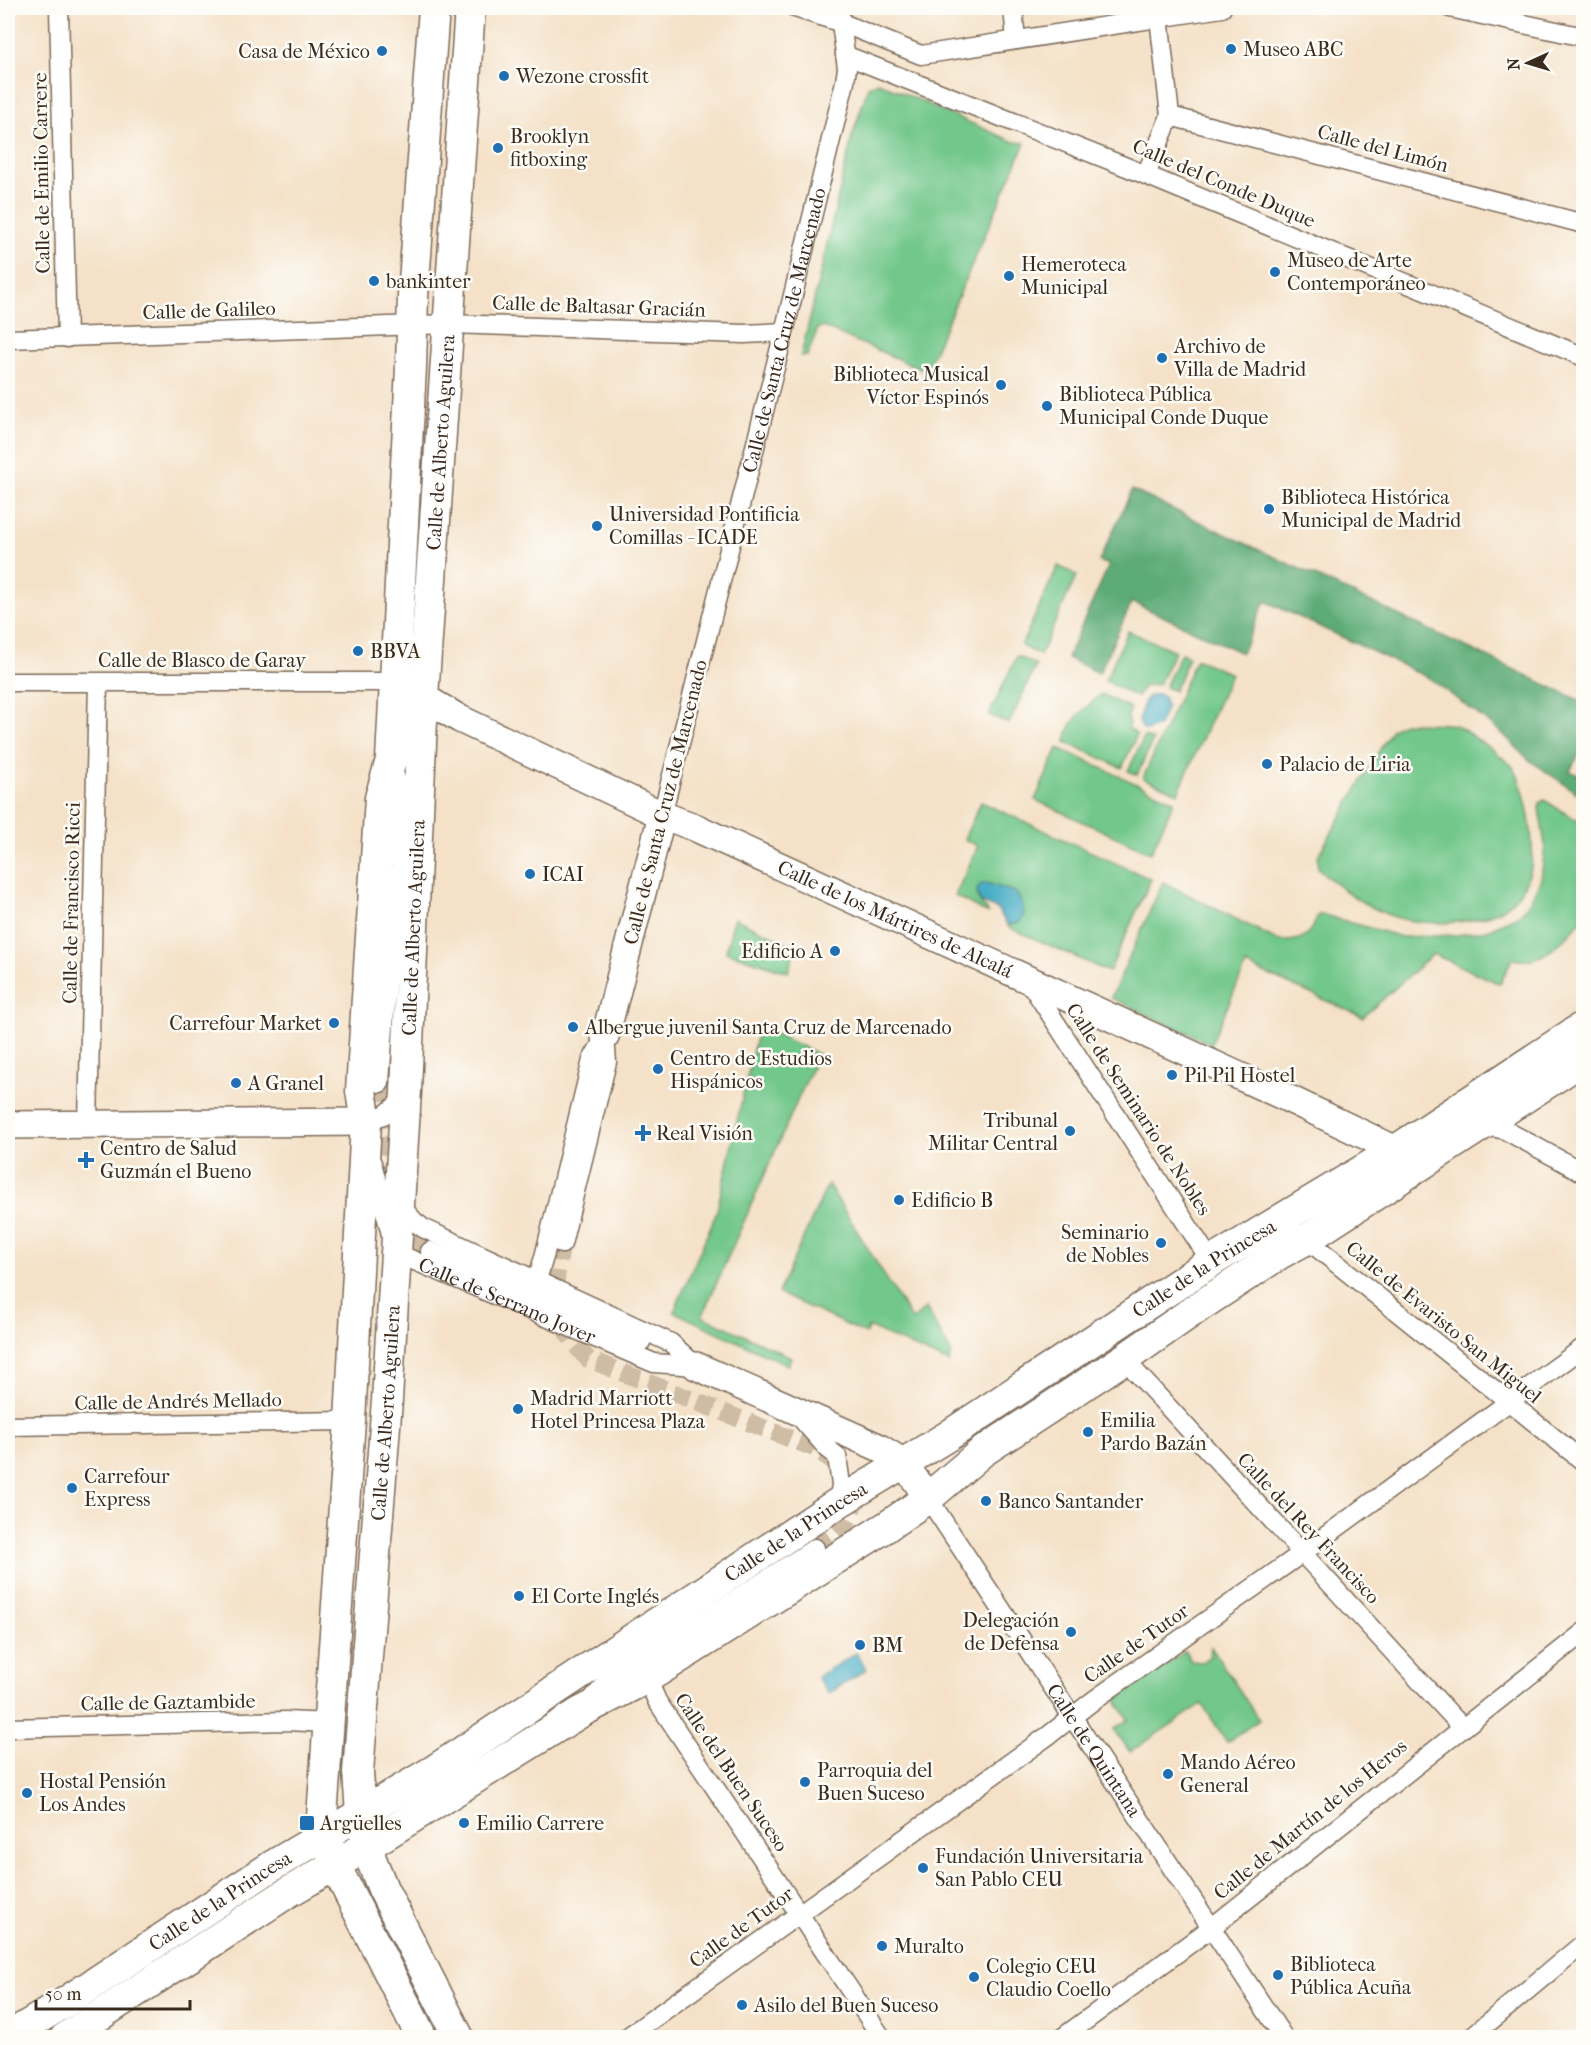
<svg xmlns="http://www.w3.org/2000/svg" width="1591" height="2045" viewBox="0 0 1591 2045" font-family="'IM FELL French Canon',serif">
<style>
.green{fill:#72c78b;stroke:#567854;stroke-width:1.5}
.forest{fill:#5dac77;stroke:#4c6b4a;stroke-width:1.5}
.water{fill:#45acc4;stroke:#406b71;stroke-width:1.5}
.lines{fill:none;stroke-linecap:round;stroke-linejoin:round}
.street-tunnel{stroke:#cfbca5;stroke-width:18;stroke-dasharray:18 9;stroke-linecap:butt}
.street-casing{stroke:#7c6a59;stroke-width:21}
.secondary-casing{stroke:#7c6a59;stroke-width:30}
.primary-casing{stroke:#7c6a59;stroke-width:33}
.street{stroke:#fff;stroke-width:18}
.secondary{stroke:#fff;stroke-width:27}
.primary{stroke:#fff;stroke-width:30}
.poi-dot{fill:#1f6fb2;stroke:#fdfcf7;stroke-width:2}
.labels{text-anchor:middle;stroke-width:5;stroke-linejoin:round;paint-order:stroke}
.poi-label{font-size:20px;fill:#3b2a1e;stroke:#fdfcf7;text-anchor:start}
.street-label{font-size:20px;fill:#3b2a1e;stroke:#fdfcf7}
</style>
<rect width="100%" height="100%" fill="#fdfcf7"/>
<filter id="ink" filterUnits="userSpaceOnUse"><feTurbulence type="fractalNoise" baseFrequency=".0167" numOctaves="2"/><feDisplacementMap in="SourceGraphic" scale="12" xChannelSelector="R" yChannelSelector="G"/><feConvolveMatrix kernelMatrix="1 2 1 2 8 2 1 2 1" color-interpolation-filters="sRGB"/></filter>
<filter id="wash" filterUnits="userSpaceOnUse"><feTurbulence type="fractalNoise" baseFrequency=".008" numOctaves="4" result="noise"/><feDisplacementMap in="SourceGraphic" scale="24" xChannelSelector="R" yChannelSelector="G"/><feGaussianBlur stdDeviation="1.35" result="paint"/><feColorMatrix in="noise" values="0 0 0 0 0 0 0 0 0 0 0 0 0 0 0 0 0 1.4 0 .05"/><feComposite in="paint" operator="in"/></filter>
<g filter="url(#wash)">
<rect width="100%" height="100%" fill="#f4e1c7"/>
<path class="green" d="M878,82l136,60 11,1 -99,228 -103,-44 -5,1 -11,28h-6l51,-219 16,-50z
M1058,566l19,9 -37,80 -19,-9z
M1128,631l47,20 -16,33 -15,2 -7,11 -32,-16z
M1181,653l8,4 -15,34 -9,-4z
M1017,656l19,9 -27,59 -20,-9z
M1196,659l35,15 -53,119 -35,-15z
M1101,694l29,14 -2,9 1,11 8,7 -15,33 -56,-26c1,-21 21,-35 35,-48z
M1403,723c12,1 45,-1 54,3 6,3 52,35 55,40 15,22 23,75 19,101 -2,10 -8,21 -14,29 -24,31 -93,32 -128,19 -27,-10 -50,-27 -71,-47v-12l74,-127z
M1144,737l9,3 -16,35 -9,-4z
M1058,748l116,53 -23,52 -116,-53z
M1544,800l39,24v95c-19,21 -40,47 -71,40l-12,25 -67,-30 -70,63 -117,-52 -35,79 -100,-46 52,-116 116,59c23,1 30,-4 39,-26h6l78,22 55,-2 30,-5 33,-15 10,-14 11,-22 4,-34 -6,-37 1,-5z
M981,802l170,77 -42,93 -101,-45 -1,-3 4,1 -12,-37 -13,-5 -9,7 1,9 11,15 -34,-18 23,-50 -14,-7z
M734,918l62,29 -8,25 -62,-20z
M757,1033l19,1 42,20 -116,262 89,41 -3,8 -114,-53 42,-98z
M828,1184l84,136 14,-12 25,45 -2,10 -81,-36 -2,7 -88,-41z
M1211,1647l48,73 -32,22 -25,-38 -72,48 -16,-23 14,-9 -12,-20 69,-49 6,10 11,1 8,-6z"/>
<path class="forest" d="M1132,490l451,212v45l-13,24 13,6v20l-54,-37 -28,-28 -72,-54 -164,-77 -23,52 -110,-51 -33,71 -32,-15 42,-93 -10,-4z"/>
<path class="water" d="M1158,694l7,4v7l2,1 -8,20 -13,5c-13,-8 -4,-22 1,-34z
M986,883l29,9c10,12 16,34 -8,32l-10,-15 -17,-7 -3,-12 3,-5z
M856,1653l11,16 -39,25 -11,-17z"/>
</g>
<g filter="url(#ink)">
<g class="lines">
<path class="street-tunnel" d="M380,1083l4,45v49l6,26 20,31 20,17
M562,1244c-11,49 -11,77 26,115l226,89 24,16
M815,1548c27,-18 41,-24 38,-59"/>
<g class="street-casing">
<g id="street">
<path d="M59,8l8,330"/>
<path d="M795,8l47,15 79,32 301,-47"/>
<path d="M1013,8l3,32"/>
<path d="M1450,8l134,29"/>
<path d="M845,55l284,113 455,189"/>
<path d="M1170,116l414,108"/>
<path d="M1146,175l24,-59 -12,-108"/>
<path d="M8,339l441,-15 295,10 40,-2"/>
<path d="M8,682h388l8,5"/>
<path id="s1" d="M662,815l122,-483 61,-250 2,-14 -8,-60"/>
<path d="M1028,980l171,263 10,15 5,2"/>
<path d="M380,1083l15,-216 2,-85 -3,-9"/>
<path d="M88,1124l10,-441"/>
<path d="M1484,1125l21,5 79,43"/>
<path d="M367,1130l-1,-8 20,-8 20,-17"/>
<path id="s2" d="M372,1163l24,90 258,110 42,3"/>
<path d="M397,1202l18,20 8,6 248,115 25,23"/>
<path d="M1300,1234l284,228"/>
<path d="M562,1244l45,-182 -2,-25"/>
<path d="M430,1251l211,91"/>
<path d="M537,1280l7,-23 48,-197 13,-23"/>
<path d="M1124,1359l338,368"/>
<path d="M799,1416l28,32 10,8 4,29 -3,18"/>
<path d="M8,1426l342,-5"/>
<path id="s3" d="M928,1498l356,540"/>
<path d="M647,1678l10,23 225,337"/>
<path d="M594,1697l15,-16 206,-133"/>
<path d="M8,1728l278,-7 43,2"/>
<path d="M626,2038l423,-303 45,-35 207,-146 283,-207"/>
<path d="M1062,2038l149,-110 373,-296"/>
<path d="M1470,2038l114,-95"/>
</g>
</g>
<g class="secondary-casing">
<g id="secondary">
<path id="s4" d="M423,697l37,22 202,96 32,12 589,269 113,54"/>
<path d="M605,1037l57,-222"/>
<path d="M8,1125l358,-3"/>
<path d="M696,1366l182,81 25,15 25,36"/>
</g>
</g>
<g class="primary-casing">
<g id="primary">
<path id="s5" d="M8,2037l56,-34 208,-137 161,-95 405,-268 110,-67 266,-176 182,-110 188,-124"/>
<path d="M65,2038l222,-145 80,-47 214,-134 66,-34 239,-151 42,-29 54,-46 142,-93 76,-53 81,-53 26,-14 277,-180"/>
<path d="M422,2038l-81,-161 -17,-42 -2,-18 28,-396 16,-299 -5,-31 1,-16 18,-277 11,-38 20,-393 2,-71 21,-288"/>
<path id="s6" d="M459,2038l-76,-149 -12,-30 -10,-45 -3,-42 29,-372 19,-309 17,-394 47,-689"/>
</g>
</g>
<use href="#street" class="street"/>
<use href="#secondary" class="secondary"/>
<use href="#primary" class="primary"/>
</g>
</g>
<g class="poi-dot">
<circle cx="1231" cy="49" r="6"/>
<circle cx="382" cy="51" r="6"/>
<circle cx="504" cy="76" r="6"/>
<circle cx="498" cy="148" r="6"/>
<circle cx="1275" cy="272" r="6"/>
<circle cx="1009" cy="276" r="6"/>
<circle cx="374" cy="281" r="6"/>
<circle cx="1162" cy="358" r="6"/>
<circle cx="1001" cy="385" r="6"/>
<circle cx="1047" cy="406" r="6"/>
<circle cx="1269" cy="509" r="6"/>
<circle cx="597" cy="526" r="6"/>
<circle cx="358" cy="651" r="6"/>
<circle cx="1267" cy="764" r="6"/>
<circle cx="530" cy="874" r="6"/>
<circle cx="835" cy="951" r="6"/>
<circle cx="334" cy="1023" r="6"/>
<circle cx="573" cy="1027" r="6"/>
<circle cx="658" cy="1069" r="6"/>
<circle cx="1172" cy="1075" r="6"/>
<circle cx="236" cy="1083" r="6"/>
<circle cx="1070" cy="1131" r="6"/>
<path d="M640 1124h6v6h6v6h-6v6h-6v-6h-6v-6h6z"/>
<path d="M83 1151h6v6h6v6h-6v6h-6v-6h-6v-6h6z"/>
<circle cx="899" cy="1200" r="6"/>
<circle cx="1161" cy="1243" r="6"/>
<circle cx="518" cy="1409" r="6"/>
<circle cx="1088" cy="1432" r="6"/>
<circle cx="72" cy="1488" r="6"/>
<circle cx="986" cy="1501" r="6"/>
<circle cx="519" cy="1596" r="6"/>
<circle cx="1071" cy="1632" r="6"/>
<circle cx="860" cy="1645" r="6"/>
<circle cx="1168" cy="1774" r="6"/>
<circle cx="805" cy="1782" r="6"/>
<circle cx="27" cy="1793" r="6"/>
<rect x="299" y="1815" width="16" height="16" rx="3"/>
<circle cx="464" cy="1823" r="6"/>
<circle cx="923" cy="1868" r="6"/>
<circle cx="882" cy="1946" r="6"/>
<circle cx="1278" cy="1975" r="6"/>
<circle cx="974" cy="1977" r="6"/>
<circle cx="742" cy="2005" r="6"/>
</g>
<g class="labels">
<g class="poi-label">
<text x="1243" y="56">Museo ABC</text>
<text x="370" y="58" text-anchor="end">Casa de México</text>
<text x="516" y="83">Wezone crossfit</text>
<text x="510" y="143">Brooklyn<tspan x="510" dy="23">fitboxing</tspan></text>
<text x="1287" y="267">Museo de Arte<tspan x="1287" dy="23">Contemporáneo</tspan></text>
<text x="1021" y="271">Hemeroteca<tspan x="1021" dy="23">Municipal</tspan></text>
<text x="386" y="288">bankinter</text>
<text x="1174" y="353">Archivo de<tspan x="1174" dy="23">Villa de Madrid</tspan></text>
<text x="989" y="381" text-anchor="end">Biblioteca Musical<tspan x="989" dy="23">Víctor Espinós</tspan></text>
<text x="1059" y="401">Biblioteca Pública<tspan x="1059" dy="23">Municipal Conde Duque</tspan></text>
<text x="1281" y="504">Biblioteca Histórica<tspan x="1281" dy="23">Municipal de Madrid</tspan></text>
<text x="609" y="521">Universidad Pontificia<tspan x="609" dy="23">Comillas - ICADE</tspan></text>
<text x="370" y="658">BBVA</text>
<text x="1279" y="771">Palacio de Liria</text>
<text x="542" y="881">ICAI</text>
<text x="823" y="958" text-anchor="end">Edificio A</text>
<text x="322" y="1030" text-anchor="end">Carrefour Market</text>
<text x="585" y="1034">Albergue juvenil Santa Cruz de Marcenado</text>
<text x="670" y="1065">Centro de Estudios<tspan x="670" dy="23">Hispánicos</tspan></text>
<text x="1184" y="1082">Pil Pil Hostel</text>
<text x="248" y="1090">A Granel</text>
<text x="1058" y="1127" text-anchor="end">Tribunal<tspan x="1058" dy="23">Militar Central</tspan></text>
<text x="656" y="1140">Real Visión</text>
<text x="100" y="1155">Centro de Salud<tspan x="100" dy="23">Guzmán el Bueno</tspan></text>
<text x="911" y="1207">Edificio B</text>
<text x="1149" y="1239" text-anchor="end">Seminario<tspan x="1149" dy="23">de Nobles</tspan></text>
<text x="530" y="1405">Madrid Marriott<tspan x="530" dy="23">Hotel Princesa Plaza</tspan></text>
<text x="1100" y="1427">Emilia<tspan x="1100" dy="23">Pardo Bazán</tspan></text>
<text x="84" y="1483">Carrefour<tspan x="84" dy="23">Express</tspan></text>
<text x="998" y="1508">Banco Santander</text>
<text x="531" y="1603">El Corte Inglés</text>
<text x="1059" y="1627" text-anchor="end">Delegación<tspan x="1059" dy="23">de Defensa</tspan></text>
<text x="872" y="1652">BM</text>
<text x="1180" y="1769">Mando Aéreo<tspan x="1180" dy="23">General</tspan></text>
<text x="817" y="1777">Parroquia del<tspan x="817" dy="23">Buen Suceso</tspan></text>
<text x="39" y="1788">Hostal Pensión<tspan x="39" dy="23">Los Andes</tspan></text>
<text x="320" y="1830">Argüelles</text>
<text x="476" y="1830">Emilio Carrere</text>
<text x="935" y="1863">Fundación Universitaria<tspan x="935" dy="23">San Pablo CEU</tspan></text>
<text x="894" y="1953">Muralto</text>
<text x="1290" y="1971">Biblioteca<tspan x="1290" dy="23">Pública Acuña</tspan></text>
<text x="986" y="1973">Colegio CEU<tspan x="986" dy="23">Claudio Coello</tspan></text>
<text x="754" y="2012">Asilo del Buen Suceso</text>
</g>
<g class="street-label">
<text transform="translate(1383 148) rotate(15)" y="7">Calle del Limón</text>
<text transform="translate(41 173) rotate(-91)" y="7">Calle de Emilio Carrere</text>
<text transform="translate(1224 183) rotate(23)" y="7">Calle del Conde Duque</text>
<text transform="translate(599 306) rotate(2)" y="7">Calle de Baltasar Gracián</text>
<text transform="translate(209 310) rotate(-2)" y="7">Calle de Galileo</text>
<text dy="7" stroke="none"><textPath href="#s1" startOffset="500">Calle de Santa Cruz de Marcenado</textPath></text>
<text dy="7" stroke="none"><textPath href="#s6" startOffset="1620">Calle de Alberto Aguilera</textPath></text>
<text x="202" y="667">Calle de Blasco de Garay</text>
<text transform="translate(665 802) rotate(-76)" y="7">Calle de Santa Cruz de Marcenado</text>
<text transform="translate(71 903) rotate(-89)" y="7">Calle de Francisco Ricci</text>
<text dy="7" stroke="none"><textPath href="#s4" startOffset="522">Calle de los Mártires de Alcalá</textPath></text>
<text dy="7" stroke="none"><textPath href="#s6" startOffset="1134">Calle de Alberto Aguilera</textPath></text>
<text transform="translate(1139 1109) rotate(57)" y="7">Calle de Seminario de Nobles</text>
<text dy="7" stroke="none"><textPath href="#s5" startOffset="1422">Calle de la Princesa</textPath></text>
<text dy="7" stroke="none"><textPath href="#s2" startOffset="214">Calle de Serrano Jover</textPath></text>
<text transform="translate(1444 1322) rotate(39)" y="7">Calle de Evaristo San Miguel</text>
<text transform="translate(178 1401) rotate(-1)" y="7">Calle de Andrés Mellado</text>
<text dy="7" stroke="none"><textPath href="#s6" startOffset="648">Calle de Alberto Aguilera</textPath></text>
<text transform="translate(1309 1528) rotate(47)" y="7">Calle del Rey Francisco</text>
<text dy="7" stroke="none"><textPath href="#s5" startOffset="936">Calle de la Princesa</textPath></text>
<text transform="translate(1136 1643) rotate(-35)" y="7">Calle de Tutor</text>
<text transform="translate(168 1702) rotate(-1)" y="7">Calle de Gaztambide</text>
<text dy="7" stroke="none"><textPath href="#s3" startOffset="302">Calle de Quintana</textPath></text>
<text transform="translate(732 1772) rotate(56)" y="7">Calle del Buen Suceso</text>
<text transform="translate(1310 1819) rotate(-39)" y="7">Calle de Martín de los Heros</text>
<text dy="7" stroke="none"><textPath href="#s5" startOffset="252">Calle de la Princesa</textPath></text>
<text transform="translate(741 1927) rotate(-36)" y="7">Calle de Tutor</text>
</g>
</g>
<rect width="1591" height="2045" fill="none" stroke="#fdfcf7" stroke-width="30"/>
<g transform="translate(1528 63) rotate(266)" stroke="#fdfcf7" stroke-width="4.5" paint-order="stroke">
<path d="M0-4.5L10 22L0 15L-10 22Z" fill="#3b2a1e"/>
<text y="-9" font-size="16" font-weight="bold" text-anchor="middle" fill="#3b2a1e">N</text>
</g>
<path d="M36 2000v9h154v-9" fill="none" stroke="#3b2a1e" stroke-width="3"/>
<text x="45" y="2000" font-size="18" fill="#3b2a1e" stroke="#fdfcf7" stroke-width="4.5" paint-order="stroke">50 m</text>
</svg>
